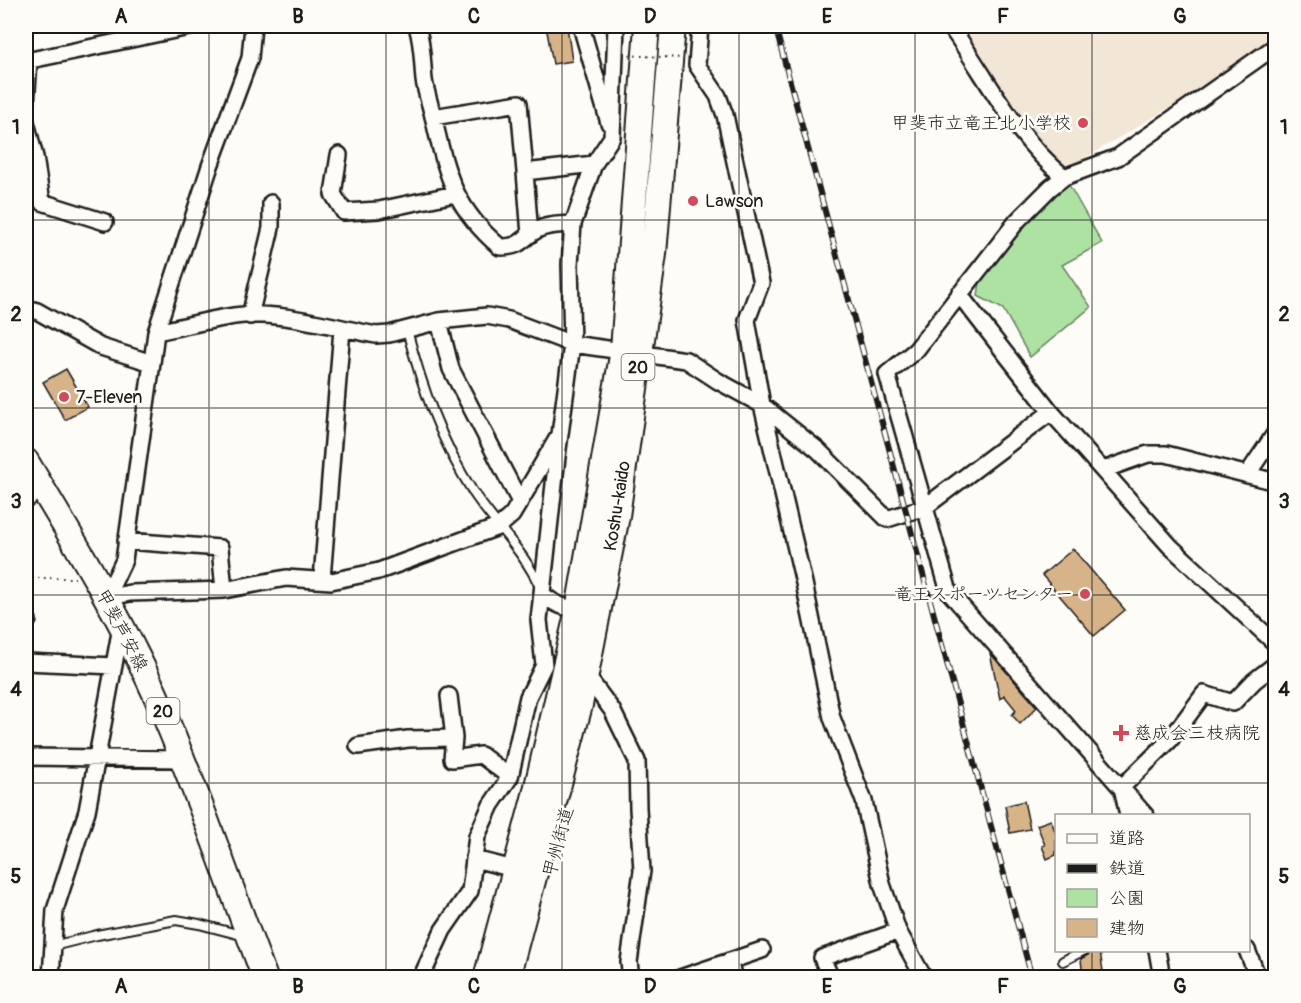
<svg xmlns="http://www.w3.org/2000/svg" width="1301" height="1003" viewBox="0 0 1301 1003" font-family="Pangolin,'Klee One',sans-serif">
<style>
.built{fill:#f2e6d6}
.green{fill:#aee2a3;stroke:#657f60;stroke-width:1.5}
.building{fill:#d7b389;stroke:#1c1c1c;stroke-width:1.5}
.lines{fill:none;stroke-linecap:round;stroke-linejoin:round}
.service-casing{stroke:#1c1c1c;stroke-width:12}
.minor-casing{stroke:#1c1c1c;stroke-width:20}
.primary-casing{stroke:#1c1c1c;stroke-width:28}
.trunk-casing{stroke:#1c1c1c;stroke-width:28}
.path{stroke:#1c1c1c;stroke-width:2;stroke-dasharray:1.5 4.5;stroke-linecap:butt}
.service{stroke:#fdfcf7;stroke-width:8}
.minor{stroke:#fdfcf7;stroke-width:15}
.primary{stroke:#fdfcf7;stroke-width:24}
.trunk{stroke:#fdfcf7;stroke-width:24}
.rail-casing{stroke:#1c1c1c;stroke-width:6}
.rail{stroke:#fdfcf7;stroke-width:4;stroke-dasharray:11;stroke-linecap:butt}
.path-bridge{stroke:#1c1c1c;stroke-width:2;stroke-dasharray:1.5 4.5;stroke-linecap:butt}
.grid{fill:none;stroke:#1c1c1c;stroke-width:1.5;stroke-opacity:0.55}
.poi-dot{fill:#d1495b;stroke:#fdfcf7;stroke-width:2}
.labels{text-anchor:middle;stroke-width:5;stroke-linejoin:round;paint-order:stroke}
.shield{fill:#fdfcf7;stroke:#605f5e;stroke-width:1.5}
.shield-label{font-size:16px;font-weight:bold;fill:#1c1c1c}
.poi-label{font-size:18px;fill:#1c1c1c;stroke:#fdfcf7;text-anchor:start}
.street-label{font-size:18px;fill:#1c1c1c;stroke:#fdfcf7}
.neatline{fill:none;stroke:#1c1c1c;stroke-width:2}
.grid-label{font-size:20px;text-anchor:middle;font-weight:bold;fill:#1c1c1c}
</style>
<rect width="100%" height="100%" fill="#fdfcf7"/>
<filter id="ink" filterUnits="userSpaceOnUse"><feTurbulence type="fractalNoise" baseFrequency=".0167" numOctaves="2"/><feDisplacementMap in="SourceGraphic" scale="12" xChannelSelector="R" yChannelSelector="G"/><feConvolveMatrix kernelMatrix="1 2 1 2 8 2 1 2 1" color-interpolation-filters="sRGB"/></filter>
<g filter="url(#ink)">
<path class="built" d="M961,26h314l1,9 -84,59 -112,67 -19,4 -16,-12 -48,-65z"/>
<path class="green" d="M1068,183l34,60 -40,22 29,42 -61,50 -27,-48 -25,-13 3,-23 40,-48z"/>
<path class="building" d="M546,26h21l5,35 -19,3z
M66,369l22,38 -23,13 -22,-38z
M1073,549l52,61 -31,26 -52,-61z
M990,653l47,54 -17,17 -8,-9 4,-5 -12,-15 -4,4z
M1024,801l6,28 -20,4 -5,-27z
M1051,820l5,14v21l-9,4 -5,-13 3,-1 -8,-20z
M1091,951h9l4,27h-21l-2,-19 7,-4z"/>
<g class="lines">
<g class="service-casing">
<path id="service" d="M407,330c15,57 34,112 66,162 21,32 51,59 67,95
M26,505l16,-14
M53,946l44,-11 79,-15 23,4 46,12
M1063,961l22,-11"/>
</g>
<g class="minor-casing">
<path id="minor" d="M417,26c6,20 5,33 7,54 2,13 7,27 10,40 12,55 22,90 66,127 24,0 22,-10 39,-18 11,-5 22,-4 34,-5
M581,26l28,97
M700,26l-3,39 21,31 7,19 36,168 -14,37 15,85 42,178 28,135 32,83 18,83 16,47 26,47
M950,26c37,51 64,110 114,151
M26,61l168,-35
M26,105l3,-45
M433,117l86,-14 6,69 69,-8
M26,122l9,35 7,45 63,20
M339,155l-6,39 11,18 35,-2 76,-16
M525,172l5,63
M959,294l92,118 119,134 106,98
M26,308l11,3 64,36 51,16 4,-31 54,-166 40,-108 3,-32
M250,316l21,-88v-25
M439,321l12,48 69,133
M156,332c26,-5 52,-12 78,-16 44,-6 98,11 142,19l13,-1 50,-13 48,-5 22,4 63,24 114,16 32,21 44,24 56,45 69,69 38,-12 126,-95
M1103,470l45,-16h18l110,28
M1247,475l29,-43
M126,541l94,7 4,42
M322,579l20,-250
M543,595c12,9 21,13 35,15
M106,598l24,-5 94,-3 62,-12 45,3 48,-10 119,-44 14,-12 45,-76
M106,598l18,-38 28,-197
M26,620h2
M26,662l88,4
M586,675l26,35 25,51 1,47 4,63 -13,91 2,16
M449,696l5,42
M358,746l50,-7 46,-1 -2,21 29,-4 29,22
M26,757l156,2
M1128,816l-6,-29 48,-47 34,-46 29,9 21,-22 22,-17
M1146,816l-197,-224 -62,-218 29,-24 102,-130 32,-32 14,-11 54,-20 158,-111
M474,859l32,8
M1157,950l5,28
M1247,950l11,28
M729,961l5,17
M51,978l4,-68 32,-99 34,-184
M421,978l22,-48 27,-39 7,-55 14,-31 19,-28 18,-80 16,-32 -5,-45 18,-163 15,-113 -2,-80 3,-40 21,-60 18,-27 4,-111
M680,978l82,-28
M831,978l-9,-20 76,-27"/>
</g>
<g class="primary-casing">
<path id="primary" d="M26,461c47,79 97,159 134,244 39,89 70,182 105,273"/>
</g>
<g class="trunk-casing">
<path id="trunk" d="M486,978l49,-183 43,-185 45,-260 24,-324
M507,978l73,-273 37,-189 37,-262 19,-228"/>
</g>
<path class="path" d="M26,578h49"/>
<use href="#service" class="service"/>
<use href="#minor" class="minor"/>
<use href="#primary" class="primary"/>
<use href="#trunk" class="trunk"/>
<g class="rail-casing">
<path id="rail" d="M775,26l257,952"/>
</g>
<use href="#rail" class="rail"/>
<path class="path-bridge" d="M623,55l59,3"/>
</g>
</g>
<path class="grid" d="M209,26v952M386,26v952M562,26v952M739,26v952M915,26v952M1092,26v790M26,220h1250M26,408h1250M26,595h1250M26,783h1250M1092,950v28"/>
<g class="poi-dot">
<circle cx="1083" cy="123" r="6"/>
<circle cx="693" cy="201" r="6"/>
<circle cx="64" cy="397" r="6"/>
<circle cx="1085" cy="594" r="6"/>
<path d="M1118 724h6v6h6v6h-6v6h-6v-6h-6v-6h6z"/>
</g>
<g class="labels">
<g class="shield">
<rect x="621.5" y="354" width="33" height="26" rx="4.5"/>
<rect x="146.5" y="698" width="33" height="26" rx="4.5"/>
</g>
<g class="shield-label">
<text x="638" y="373">20</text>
<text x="163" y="717">20</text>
</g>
<g class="poi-label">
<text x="1071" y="129" text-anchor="end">甲斐市立竜王北小学校</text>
<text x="705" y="207">Lawson</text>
<text x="76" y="403">7-Eleven</text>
<text x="1073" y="600" text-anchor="end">竜王スポーツセンター</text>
<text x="1134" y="739">慈成会三枝病院</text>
</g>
<g class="street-label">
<text transform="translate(617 506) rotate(-81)" y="6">Koshu-kaido</text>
<text transform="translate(122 630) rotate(62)" y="6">甲斐芦安線</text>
<text transform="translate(558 842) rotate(-75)" y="6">甲州街道</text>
</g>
</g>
<rect width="1301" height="1003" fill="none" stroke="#fdfcf7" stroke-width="66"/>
<rect x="1055" y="814" width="195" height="138" fill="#fdfcf7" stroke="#a3a29f" stroke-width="1.5"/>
<rect x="1067" y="834" width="30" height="9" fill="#fdfcf7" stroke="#a3a29f" stroke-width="1.5"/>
<text x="1109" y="844" font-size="18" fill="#1c1c1c">道路</text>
<rect x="1067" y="864" width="30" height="9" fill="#1c1c1c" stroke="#a3a29f" stroke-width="1.5"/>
<text x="1109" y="874" font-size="18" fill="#1c1c1c">鉄道</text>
<rect x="1067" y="889" width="30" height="18" fill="#aee2a3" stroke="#a3a29f" stroke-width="1.5"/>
<text x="1109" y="904" font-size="18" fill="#1c1c1c">公園</text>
<rect x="1067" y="919" width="30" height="18" fill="#d7b389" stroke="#a3a29f" stroke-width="1.5"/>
<text x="1109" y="934" font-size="18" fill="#1c1c1c">建物</text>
<rect x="33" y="33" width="1235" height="937" class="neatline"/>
<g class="grid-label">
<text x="121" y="23">A</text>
<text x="298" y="23">B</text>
<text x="474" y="23">C</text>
<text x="650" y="23">D</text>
<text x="827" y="23">E</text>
<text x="1003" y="23">F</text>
<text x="1180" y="23">G</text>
<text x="16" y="134">1</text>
<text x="1284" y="134">1</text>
<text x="16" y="321">2</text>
<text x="1284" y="321">2</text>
<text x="16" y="508">3</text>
<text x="1284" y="508">3</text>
<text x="16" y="696">4</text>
<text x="1284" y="696">4</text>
<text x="16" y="883">5</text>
<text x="1284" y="883">5</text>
<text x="121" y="993">A</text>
<text x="298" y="993">B</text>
<text x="474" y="993">C</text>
<text x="650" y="993">D</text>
<text x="827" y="993">E</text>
<text x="1003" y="993">F</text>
<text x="1180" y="993">G</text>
</g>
</svg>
